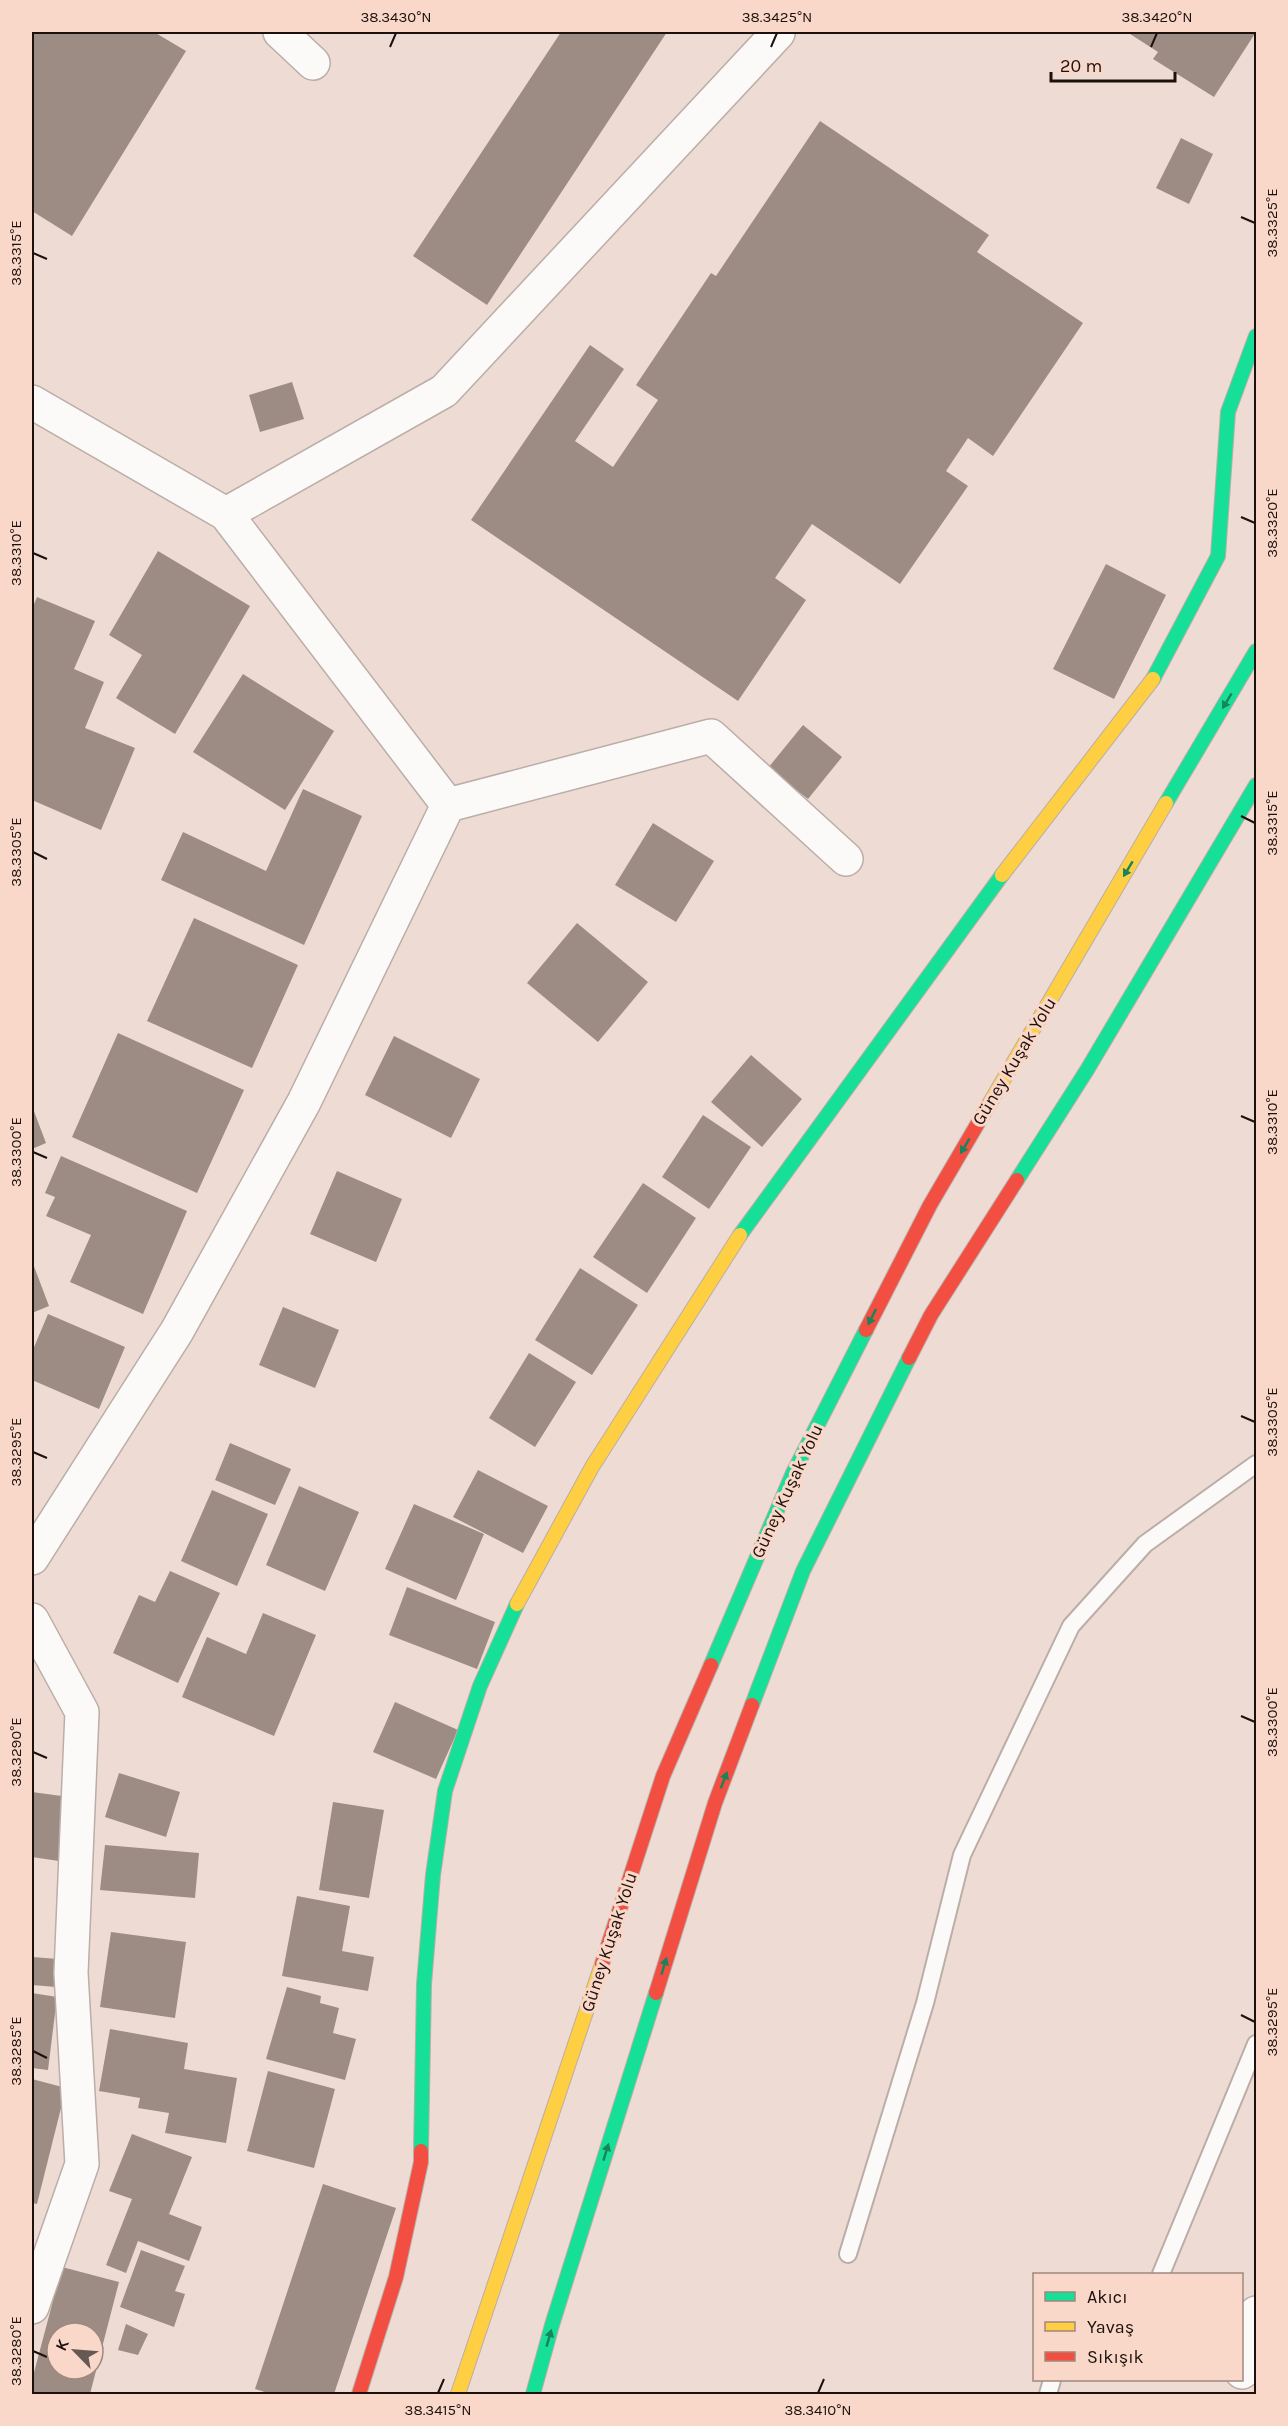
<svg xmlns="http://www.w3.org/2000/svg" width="1288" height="2426" viewBox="0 0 1288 2426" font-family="Karla,sans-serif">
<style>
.building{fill:#9d8c84;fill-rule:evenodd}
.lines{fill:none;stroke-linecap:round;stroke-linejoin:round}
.lane-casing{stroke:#bbada7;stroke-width:20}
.street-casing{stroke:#bbada7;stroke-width:36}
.fast-casing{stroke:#bbada7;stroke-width:16}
.slow-casing{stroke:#bbada7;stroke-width:16}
.jam-casing{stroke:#bbada7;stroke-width:16}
.lane{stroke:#fcfaf9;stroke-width:16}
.street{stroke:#fcfaf9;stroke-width:33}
.fast{stroke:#16e098;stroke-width:14}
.slow{stroke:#ffcf43;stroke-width:14}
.jam{stroke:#f24e42;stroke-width:14}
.oneway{fill:#198359}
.ticks{fill:none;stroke:#1c110c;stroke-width:2}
.labels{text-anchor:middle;stroke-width:6;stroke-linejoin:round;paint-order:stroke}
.street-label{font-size:18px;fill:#1c110c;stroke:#f9d7c9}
.neatline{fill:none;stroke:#1c110c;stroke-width:2}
.ticks-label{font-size:15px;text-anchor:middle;fill:#1c110c}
</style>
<rect width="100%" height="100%" fill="#eedcd4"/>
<path class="building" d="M32,32h122l32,19 -114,185 -40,-25z
M561,32h106l-180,273 -74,-49z
M1127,32h129l-42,65 -61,-38 5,-7z
M820,121l169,114 -12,17 106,71 -90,133 -25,-18 -22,33 22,15 -68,98 -88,-60 -37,54 31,22 -68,101 -267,-181 119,-175 34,24 -49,72 38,26 45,-67 -22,-15 75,-112 5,3z
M1181,138l32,16 -24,50 -33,-16z
M292,382l12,37 -44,13 -11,-37z
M158,551l92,55 -75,128 -59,-36 26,-43 -33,-20z
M1106,564l60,31 -52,104 -61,-30z
M37,597l58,24 -21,48 30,13 -19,46 50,20 -34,82 -69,-30v-191z
M243,674l91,57 -49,79 -92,-58z
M803,725l39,32 -34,42 -40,-31z
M303,789l59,27 -58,129 -143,-65 22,-48 83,39z
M653,823l61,38 -38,61 -61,-37z
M194,918l104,47 -46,103 -105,-47z
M577,923l71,59 -50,60 -71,-59z
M118,1033l126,57 -47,103 -125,-56z
M394,1036l86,43 -29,59 -86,-43z
M751,1055l51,44 -40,48 -51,-45z
M32,1106l14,37 -14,6z
M703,1115l48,32 -42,62 -47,-32z
M61,1156l126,55 -44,103 -73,-32 21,-47 -45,-19 9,-19 -10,-4z
M337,1171l65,28 -26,63 -66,-28z
M643,1183l53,35 -49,75 -54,-36z
M32,1261l17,45 -17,7z
M580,1268l58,37 -46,70 -57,-35z
M283,1307l56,23 -24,58 -56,-23z
M48,1314l77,33 -26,62 -67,-29v-28z
M529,1353l47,29 -41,65 -46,-29z
M230,1443l61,26 -16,36 -60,-25z
M478,1470l70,36 -25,47 -70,-36z
M299,1486l60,26 -34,79 -59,-26z
M212,1490l56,24 -31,72 -56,-25z
M414,1504l70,30 -28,66 -71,-31z
M170,1571l50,22 -42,90 -65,-30 26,-58 16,7z
M407,1587l88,35 -18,47 -88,-34z
M263,1613l53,22 -42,101 -92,-39 25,-60 39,17z
M395,1702l63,28 -22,49 -63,-27z
M119,1773l61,19 -14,45 -61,-20z
M32,1792l37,5 -10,64 -27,-4z
M333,1802l51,8 -15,88 -50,-8z
M105,1845l94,8 -4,45 -95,-8z
M297,1896l53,10 -8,45 32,6 -6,34 -86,-15z
M111,1932l75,10 -11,76 -75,-11z
M32,1957l26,2 -2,28 -24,-2z
M287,1987l34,9 -1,7 19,5 -6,25 23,6 -11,41 -79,-21z
M32,1993l25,4 -9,73 -16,-2z
M110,2029l78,14 -4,26 53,9 -11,65 -61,-10 4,-20 -31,-5 2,-10 -41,-7z
M268,2071l67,18 -21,79 -67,-17z
M32,2079l34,9 -29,116 -5,-1z
M132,2134l60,23 -23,57 33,13 -13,34 -51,-20 -12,32 -20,-8 26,-66 -23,-8z
M323,2184l73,24 -62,186h-63l-16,-5z
M141,2250l44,16 -10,25 10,3 -11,33 -54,-20z
M62,2267l57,15 -29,112h-58v-14zM57,2333h36v36h-36z
M126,2324l22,10 -10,21 -20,-5z"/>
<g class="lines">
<g class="lane-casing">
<path id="lane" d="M848,2254l77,-251 37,-148 109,-229 74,-82 111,-80
M1161,2274l95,-230
M1048,2394l4,-14"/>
</g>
<g class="street-casing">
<path id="street" d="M280,32l33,31
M32,402l194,112 222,291
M226,514l218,-123 334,-358
M32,1558l145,-227 127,-229 144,-297 263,-69 135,123
M32,1620l50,92 -11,261 11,191 -50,143
M1242,2372l14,-59"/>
</g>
<g class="fast-casing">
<path id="fast" d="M1153,679l65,-123 10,-144 28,-76
M1166,803l90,-152
M1017,1180l70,-110 169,-285
M740,1235l262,-360
M711,1665l82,-192 73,-143
M752,1705l51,-134 106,-213
M421,2151l3,-167 9,-109 12,-84 35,-105 37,-82
M533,2394l19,-69 104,-332"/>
</g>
<g class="slow-casing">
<path id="slow" d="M1002,875l151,-196
M988,1106l178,-303
M517,1604l75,-137 148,-232
M458,2394l144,-430"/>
</g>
<g class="jam-casing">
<path id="jam" d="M866,1330l64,-125 58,-99
M909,1358l22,-43 86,-135
M602,1964l61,-188 48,-111
M656,1993l59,-190 37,-98
M359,2394l37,-117 25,-115v-11"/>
</g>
<use href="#lane" class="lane"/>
<use href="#street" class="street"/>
<use href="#fast" class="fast"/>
<use href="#slow" class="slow"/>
<use href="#jam" class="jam"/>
</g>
<defs><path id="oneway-solid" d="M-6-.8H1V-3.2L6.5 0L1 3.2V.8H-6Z" transform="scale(1.5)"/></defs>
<g class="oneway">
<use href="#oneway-solid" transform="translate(1227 701) rotate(121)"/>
<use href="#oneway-solid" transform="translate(1128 869) rotate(121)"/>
<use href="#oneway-solid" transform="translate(965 1146) rotate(121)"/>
<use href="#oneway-solid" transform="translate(872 1317) rotate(117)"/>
<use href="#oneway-solid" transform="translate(724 1780) rotate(-69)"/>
<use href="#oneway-solid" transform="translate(664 1966) rotate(-73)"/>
<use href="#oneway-solid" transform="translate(606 2152) rotate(-73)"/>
<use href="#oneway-solid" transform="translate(549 2338) rotate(-74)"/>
</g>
<path class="ticks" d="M390,47l6,-14M771,47l6,-14M1151,47l6,-14M1241,217l14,6M33,253l14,6M1241,517l14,6M33,553l14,6M1241,816l14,7M33,852l14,7M1241,1116l14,6M33,1152l14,6M1241,1416l14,6M33,1452l14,6M1241,1716l14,6M33,1752l14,6M1241,2015l14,7M33,2051l14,7M33,2351l14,6M438,2393l6,-14M818,2393l6,-14"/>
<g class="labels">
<g class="street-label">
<text transform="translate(1014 1061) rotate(-59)" y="6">Güney Kuşak Yolu</text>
<text transform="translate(787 1491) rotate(-65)" y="6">Güney Kuşak Yolu</text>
<text transform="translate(609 1942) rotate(-72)" y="6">Güney Kuşak Yolu</text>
</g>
</g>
<rect width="1288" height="2426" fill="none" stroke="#f9d7c9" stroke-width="66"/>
<rect x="1033" y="2273" width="210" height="108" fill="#f9d7c9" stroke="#a1887d" stroke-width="1.5"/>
<rect x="1045" y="2292" width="30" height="9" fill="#16e098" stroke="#a1887d" stroke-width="1.5"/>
<text x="1087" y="2303" font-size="18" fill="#1c110c">Akıcı</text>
<rect x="1045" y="2322" width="30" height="9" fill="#ffcf43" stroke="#a1887d" stroke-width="1.5"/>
<text x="1087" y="2333" font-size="18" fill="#1c110c">Yavaş</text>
<rect x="1045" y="2352" width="30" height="9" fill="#f24e42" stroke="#a1887d" stroke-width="1.5"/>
<text x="1087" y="2363" font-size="18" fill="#1c110c">Sıkışık</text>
<g transform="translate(75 2351) rotate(295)"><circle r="28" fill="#f9d7c9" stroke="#a1887d" stroke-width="1.5"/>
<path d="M0-4.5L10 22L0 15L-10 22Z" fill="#665852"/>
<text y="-9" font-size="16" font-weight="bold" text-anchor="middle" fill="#1c110c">K</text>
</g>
<path d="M1051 72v9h124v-9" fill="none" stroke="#1c110c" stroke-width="3"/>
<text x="1060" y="72" font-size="18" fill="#1c110c" stroke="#f9d7c9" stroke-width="4.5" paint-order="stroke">20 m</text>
<rect x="33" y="33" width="1222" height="2360" class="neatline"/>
<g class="ticks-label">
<text x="396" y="22">38.3430°N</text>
<text x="777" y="22">38.3425°N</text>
<text x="1157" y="22">38.3420°N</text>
<text transform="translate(1272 223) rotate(-90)" y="5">38.3325°E</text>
<text transform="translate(16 253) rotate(-90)" y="5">38.3315°E</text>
<text transform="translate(1272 523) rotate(-90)" y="5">38.3320°E</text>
<text transform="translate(16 553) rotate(-90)" y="5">38.3310°E</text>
<text transform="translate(1272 823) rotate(-90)" y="5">38.3315°E</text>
<text transform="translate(16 852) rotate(-90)" y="5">38.3305°E</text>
<text transform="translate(1272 1122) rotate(-90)" y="5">38.3310°E</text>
<text transform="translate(16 1152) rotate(-90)" y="5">38.3300°E</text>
<text transform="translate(1272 1422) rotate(-90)" y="5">38.3305°E</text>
<text transform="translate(16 1452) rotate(-90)" y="5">38.3295°E</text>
<text transform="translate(1272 1722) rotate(-90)" y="5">38.3300°E</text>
<text transform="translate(16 1752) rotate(-90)" y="5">38.3290°E</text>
<text transform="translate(1272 2022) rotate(-90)" y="5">38.3295°E</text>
<text transform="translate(16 2051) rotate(-90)" y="5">38.3285°E</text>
<text transform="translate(16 2351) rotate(-90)" y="5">38.3280°E</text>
<text x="438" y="2415">38.3415°N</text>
<text x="818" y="2415">38.3410°N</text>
</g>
</svg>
